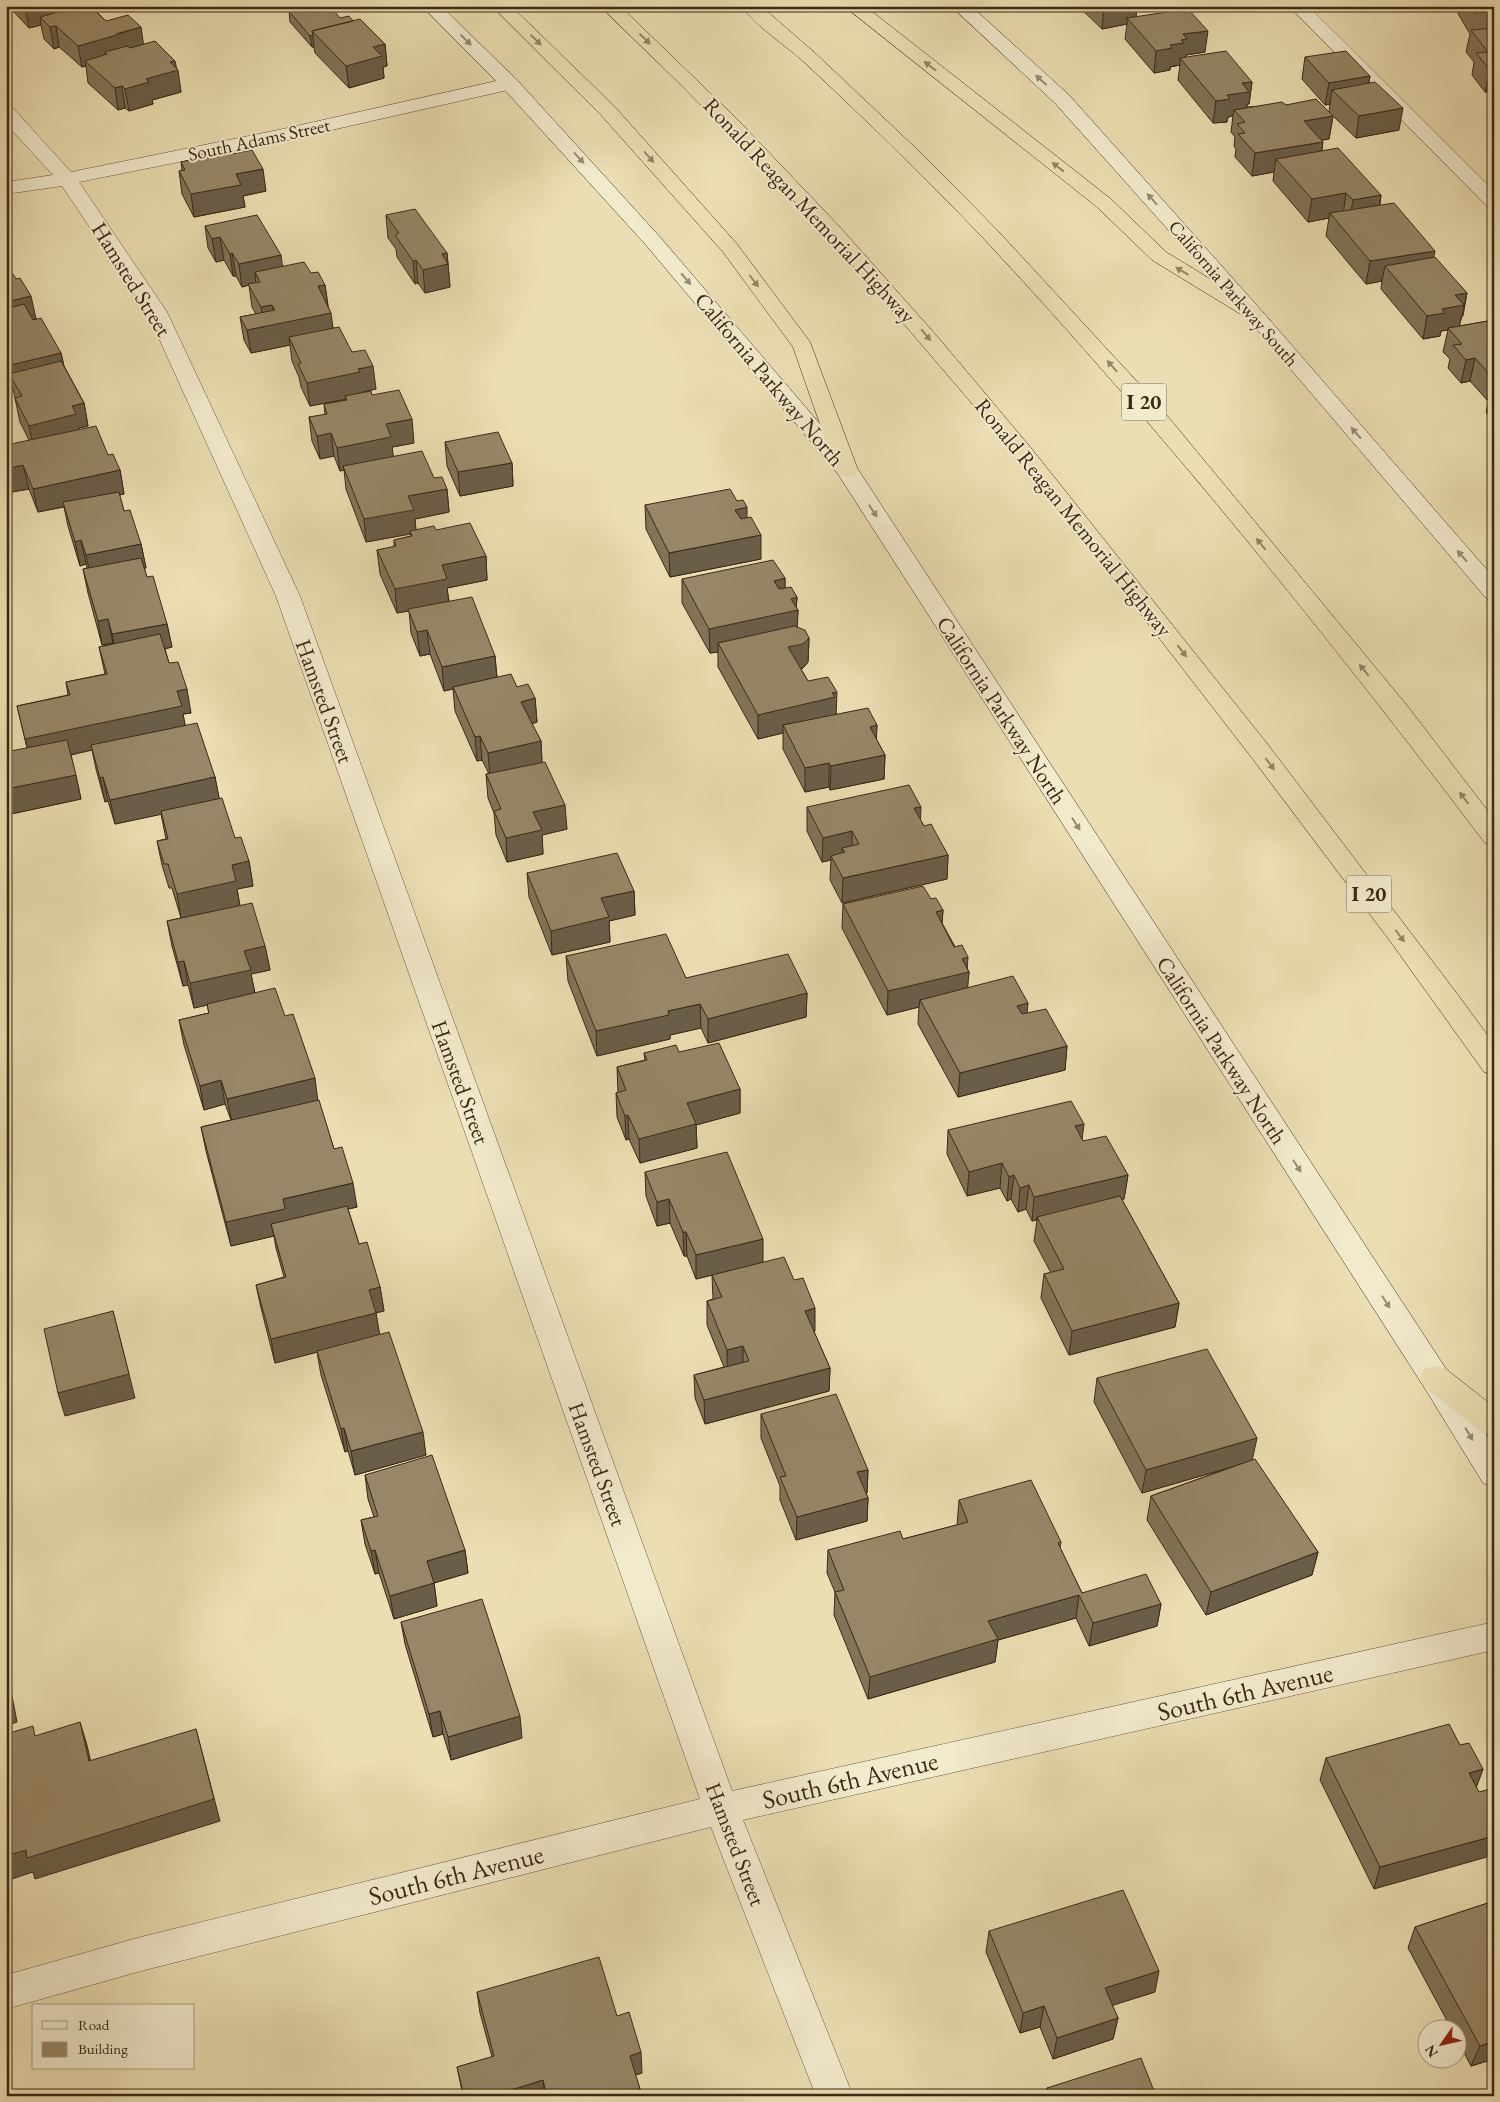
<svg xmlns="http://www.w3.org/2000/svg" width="1500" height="2102" viewBox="0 0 1500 2102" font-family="'EB Garamond',serif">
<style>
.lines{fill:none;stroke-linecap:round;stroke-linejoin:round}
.service-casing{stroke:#67563e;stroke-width:1}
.minor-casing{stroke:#67563e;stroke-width:1}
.secondary-casing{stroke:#3b2918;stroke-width:1}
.motorway-casing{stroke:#3b2918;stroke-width:1}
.service{fill:#f2eacd;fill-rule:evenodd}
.minor{fill:#f2eacd;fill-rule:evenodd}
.secondary{fill:#f2eacd;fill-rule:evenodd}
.motorway{fill:#ebdeb2;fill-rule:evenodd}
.wall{fill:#827459;stroke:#3b2918}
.shaded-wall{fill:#6a5e49;stroke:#3b2918}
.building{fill:#978768;stroke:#3b2918}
.oneway{fill:#938465}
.oneway2{fill:#968a72}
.labels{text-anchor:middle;stroke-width:4;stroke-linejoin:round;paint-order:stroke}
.far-street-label{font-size:19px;fill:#3b2918;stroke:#f2eacd}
.shield{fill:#f2eacd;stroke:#72634e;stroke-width:1}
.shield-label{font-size:21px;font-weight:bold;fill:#3b2918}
.street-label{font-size:22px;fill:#3b2918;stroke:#f2eacd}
.near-street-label{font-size:26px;fill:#3b2918;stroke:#f2eacd}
</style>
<rect width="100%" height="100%" fill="#ebdeb2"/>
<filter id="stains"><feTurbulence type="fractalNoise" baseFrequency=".004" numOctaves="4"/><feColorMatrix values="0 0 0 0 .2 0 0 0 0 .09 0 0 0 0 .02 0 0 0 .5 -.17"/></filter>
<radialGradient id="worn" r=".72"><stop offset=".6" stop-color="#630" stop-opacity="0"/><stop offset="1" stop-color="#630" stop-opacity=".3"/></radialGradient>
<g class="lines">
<g class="service-casing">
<path id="service" d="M1289,6h19l186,185v17l-7,-2z"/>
</g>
<g class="minor-casing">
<path id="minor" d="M510,78l7,2 2,4 -2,4 -234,53 -204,41 88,130 133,284 432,1195 762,-169v28l-751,170 110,276h-37l-105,-269 -570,144 -135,38v-34l135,-38 559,-138 -424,-1203 -129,-284 -85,-126 -56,8v-12l47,-7 -47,-51v-18l7,2 58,64 212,-43z"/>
</g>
<g class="secondary-casing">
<path id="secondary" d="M422,6h19l76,74 143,157 195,228 591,904 48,78v40l-11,-4 -59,-96 -586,-913 -192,-229 -143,-157z
M951,6h20l98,89 192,215 233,268v22l-8,-2 -239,-280 -192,-215z"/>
</g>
<g class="motorway-casing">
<path id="motorway" d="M492,6h19l104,101 122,137 73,98 48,128 -3,5 -8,2 -8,-2 -3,-5 -43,-123 -70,-95 -122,-137z
M600,6h20l116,112 102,107 98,110 95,113 238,298 189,249 36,49v31l-10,-3 -91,-127 -141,-187 -144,-186 -139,-172 -96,-112 -99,-109 -96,-97z
M741,6h20l54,47 107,101 76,77 157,170 254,307 85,111v26l-9,-2c-158,-208 -322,-412 -500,-603 -58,-61 -119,-120 -181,-178 -20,-18 -46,-34 -63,-56z
M844,6h21l246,193 55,53 95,58 3,4 -3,4 -7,2 -7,-2 -95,-58 -55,-53z
M1435,1366l11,3 48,38v29l-11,-3 -59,-46 -4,-9 4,-9z"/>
</g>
<use href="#service" class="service"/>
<use href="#minor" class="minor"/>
<use href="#secondary" class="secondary"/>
<use href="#motorway" class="motorway"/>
</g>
<path class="wall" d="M11,6h86l1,3 -3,1 11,11 37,24 33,24 5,23 -29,8 1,4 -24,7 -4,-3 -7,2 -30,-27 -2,-17 -4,1 -23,-20 -5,2 -10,-10 -3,-14 -12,3 -17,-18z
M1078,6h70l-11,3 -1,7 69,36 -19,3 -1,2 67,25 -3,22h-2v3l39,-2 43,7 1,-8 -5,1 -23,-26 3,-22 65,19 -1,7 30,47 -43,8 -23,-22 -4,23 -7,1v11l59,44 -1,10 54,53 33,35 -4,23h-1l-3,10 35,-6v101l-8,-9 3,-12h-2l-17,-19 -9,2 -13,-15 2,-9 -7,-7 5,-22 -7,1 -1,5 -17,3 -42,-50 1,-8 -16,3 -40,-48 3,-18 -21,4 -35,-41 1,-9 -22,4 -17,-19 1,-8 -2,-3 1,-9 -4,-5 2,-16 -5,1 -1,5 -14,1 -35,-43 2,-15 -10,2v3l-16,3 -29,-34 2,-15 -25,5z
M1428,6h66v85l-9,1 -13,-17 2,-13 -8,-10 4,-18 -14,-24 -24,2z
M289,11l64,10 32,23 2,22 -4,1 1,11 -35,10 -34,-35 -1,-6h-2l-22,-25z
M197,153l35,1 34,37 -23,5 2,11 -51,10 -12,-23 -3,-23h3l-1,-9 17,-3z
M386,215l61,38 3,34 -25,6 -7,-10 -3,1 -18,-27 -1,-8 -8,-11z
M205,226l78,40 28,7 14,12 3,20 5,23 19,24 24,37 -14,3v1l10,2 42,48 -22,4 1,10 41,21 13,11 2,23 -34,7 1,11h20l50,26 1,24 -40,8 2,13 46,55 2,21 20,10 18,11 2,24 -5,2 9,17 1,21 25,67 -25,6 1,19 -36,8 -11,-27 -2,-22 -6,-15 -2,-24h3l-7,-14 -5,1 -22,-50 -2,-22 -9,2 -14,-37 -10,2 -9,-23 -2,-22 -12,2 -17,-39 -3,-24 17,-3v-7l17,-4 -1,-2 -44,8 -20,-53 -2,-19 -4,1 -6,-15 -14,3 -8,-18 -3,-24 16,-2 -1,-11 22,-4v-1l-36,7 -9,-19 -2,-10 -7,-16 -2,-16 -39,8 -7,-13 -4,-23 16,-3 -4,-7 -3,-22 -7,2 -6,-11h-3l-9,-16 -8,2 -8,-14z
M6,263l30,56h-3l28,34 3,13 20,37 4,23 -9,2 1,2 28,25 12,15 4,24 -5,1 5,16 17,33 5,24h-2l3,9 20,47 5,23 -7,2 4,14 22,50 -8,1 2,11 30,52 4,22 16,39 14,23 4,25 -16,3 3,17 25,40 5,24 -19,4 4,19 30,23 33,84 16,49 23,58 -9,2 11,35 21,43 4,24 -8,2 3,22 47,120 -71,20 -7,-24 -3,1 -24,-77 -4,-23 -42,11 -14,-55 -5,-23 28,-8 -8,-29 -2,-12 -43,10 -25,-95 -5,-24 30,-7 -6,-16 -21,6 -20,-65 -5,-25 30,-7 -2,-8 -13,3 -6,-23 -5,1 -11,-40 -5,-25 14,-3 -9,-30h-3l-7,-23 -5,-24 9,-2 -5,-25 -46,10 -7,-23 -3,1 -9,-33 -4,-19 -21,5 10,44 -70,15 16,-66 -10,-42 51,-11 -2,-13 39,-8 -6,-27 14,-3v-1l-11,2 -14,-52 -5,-24 4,-1 -1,-4 -6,2 -12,-40 -4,-19 -26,5 -9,-23 -23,4 23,-53 -9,-18 -7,-33 -7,2z
M445,442l67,21 1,23 -53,10 -13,-30z
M737,501l10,16 14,42 -91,18 -24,-48 -1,-24z
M785,578v10l12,9 -1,11 2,2 -1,18 12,10 -1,24 -5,6 -2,1 7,12 28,33 41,11 -1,14 9,16 -1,24 -54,11 -1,-3 -24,5 -22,-43v-16l-25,6 -40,-72v-15l-8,1 -28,-50v-24z
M807,807l113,13 4,6 24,29 -1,24 -105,24 -12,-23 1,-20 -9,2 -15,-31z
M527,873l107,18 1,24 -26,6 1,21 -58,13 -23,-58z
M931,899l12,11 -1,13 27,49 -2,16 60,25 40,33 -2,24 -107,27 -40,-73 1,-17 -32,8 -45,-87 1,-24z
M566,956l120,22 121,15 -1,24 -98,26 -7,-15 -31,7v4l-73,17 -29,-75z
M679,1052l61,37v24l-44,12 1,23 -57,15 -11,-24 -3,1 -9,-23 -1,-24h2l-1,-26 28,-7 -1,-7z
M948,1130l134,10 46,35 -4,24 -2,1 57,103 -4,24 -106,28 -28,-57 3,-24 7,-1 -17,-32 3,-21 -5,1 -6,-12 -8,3 -7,-13 -4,2 -7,-13 -33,8 -20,-42z
M645,1172l118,90 52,69 -1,1 16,36 -1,23 -124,33 -10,-26 -1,-23 30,-8 -17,-42v-24l6,-2 -1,-24 -16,4 -9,-23h-3l-14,-33 -13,3 -11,-30z
M1097,1378l156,81 65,93 -6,23 -106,40 -59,-95 4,-24 78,-28 -87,25 -48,-91z
M761,1414l107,56 -1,23h-1l2,5 -1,23 -71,19 -16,-40v-14l-19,-48z
M365,1475l100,75 3,23 -34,10 3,23 -43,13 -15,-46 -4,1 -10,-30 -4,-24 13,-3 -6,-18z
M959,1500l102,42 -1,6 22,45 79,11 -4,22 -68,20 -13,-28 -78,22 -3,22 -127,37 -34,-84 1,-23 -8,-19 1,-23 75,-11 54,-14z
M401,1622l121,116 -71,22 -8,-26 -10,3 -28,-93z
M1326,1758l157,11 -7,18 -102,102 -54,-109z
M1494,1901v158l-23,7 -13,-25v-11h-6l-44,-82 7,-21z
M989,1931l166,61 -43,13 6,13 -5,21 -60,20 -13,-32 -20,6 -34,-81z
M477,1992l140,24 25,57 -7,2 5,14v7h-177l-6,-29 35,-10 -12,-44z
M1047,2088l109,8h-111z"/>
<path class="shaded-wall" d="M25,6h72l1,3 -52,14 -6,-6 1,8 -12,3z
M1108,6h40l-11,3 -2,13 -8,-4v6l-25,5 2,-22z
M56,26l3,21 -5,2 -4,-22z
M141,27l3,21 -37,6 -2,-2 1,9h-21l1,5 -4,1 -4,-21z
M1208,31l-3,21 -19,3 -1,6 -5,-3v7l-10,2v3l-16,3 2,-22 14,-6 13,-11z
M313,35l1,12h-2l-2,-11z
M385,44l2,22 -4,1 1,11 -35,10 -3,-22 27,-19z
M175,61l2,9h1l3,22 -29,8 1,4 -24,7 -4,-22 21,-10 24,-17z
M1494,69v22l-9,1 5,-22z
M1370,76l-4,22 -34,-8 -2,14 -5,1 4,-22z
M1252,82l-3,22h-2l-1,10 -12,-4 -1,6 -5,1 -1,5 -14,1 3,-22 11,-6 15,-12z
M122,86l3,22 -7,2 -3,-22z
M1403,108l-4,22 -43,8 3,-22z
M1333,116l-4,23 -28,5 3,-23z
M1323,142l-3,22 -44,-5 -2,13 -22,4 3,-23z
M263,169l3,22 -23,5 2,11 -51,10 -3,-23 45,-20z
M1346,193l-3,22 -13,-2 -1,5 -21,4 4,-23z
M1381,195l-4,22 -28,5 4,-22z
M220,237l4,23 -8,2 -4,-23z
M1435,251l-5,23 -45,-8 -3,15 -16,3 4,-23z
M232,253l4,23h-3l-3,-22z
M447,253l3,34 -25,6 -2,-23 19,-16z
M281,255l3,23 -24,4 -5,-10 1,12h-8l1,1 -7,2 -3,-23z
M416,260l2,23 -3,1 -2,-23z
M325,285l3,23 -10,-22z
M1467,293l-8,35h-11v2l-7,1 -1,5 -17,3 4,-23 15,-7 13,-14z
M31,296l5,23 -30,7v-24z
M272,305l3,19 56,-11 3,23 -45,1 1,8 -39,8 -4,-23 17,-3 -3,-20z
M61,353l5,23 -57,-2 4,15 -7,2v-25z
M1475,358l-5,23 -9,2 5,-23z
M373,366l3,23 -14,3 1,3 -18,1 1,3 -36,7 -3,-23 51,-14z
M1492,377h2v15l-3,-3 -2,11h-2z
M84,403l4,23 -9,2 2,10 -47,11 -5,-23 43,-20z
M412,419l2,24 -22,4 2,14 -51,5 1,4 -4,1 -3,-23 49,-24z
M331,433l3,23 -14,3 -3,-23z
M512,463l1,23 -53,10 -2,-24z
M23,465l6,24 -23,4v-24z
M120,470l4,24 -86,18 -5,-23z
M447,489l2,23 -34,7 1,14 -6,-2v3l-44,8 -2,-23 44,-23z
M747,507v24l-12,-21z
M761,535v24l-91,18 -1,-24z
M81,540l5,24 -6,2 -5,-24z
M141,544l5,24 -55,10 -5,-23z
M486,556l1,24 -40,8 2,15 -52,10 -2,-24 47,-24z
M785,578v24l-11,-21z
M797,597l-1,14 2,-1 -1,24 -79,9v9l-8,1 -1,-24 82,-30z
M108,619l5,24 -11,2 -4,-24z
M167,624l5,23 -55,11 -5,-24z
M427,630l3,24 -10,2 -3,-24z
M809,638l-1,24 -5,6 -15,3v-24z
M495,656l2,24 -44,7v2l-9,2 -2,-24z
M187,689l4,24 -8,1 3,16 -155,33 -6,-24 152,-48z
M837,692l-1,24 -53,9v8l-25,6v-24z
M535,698l2,24 -14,4 -2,-24z
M877,725l-1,24 -6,-22z
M480,736l2,24 -5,1 -2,-24z
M541,741l1,24 -52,12 -2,-24z
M885,755l-1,24 -54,11 1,-24z
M829,763v24l-24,5v-24z
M76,775l5,24 -70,15 -5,-18v-7z
M103,777l5,24 -3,1 -5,-24z
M215,777l5,25 -105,22 -5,-24z
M565,805l2,24 -25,6 1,19 -36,8 -1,-24 27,-26z
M921,807l-1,24 -6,-23z
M852,831v24l-7,-3 -3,-4v9l-11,-1v4l-9,2 1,-24z
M948,855l-1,24 -105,24 1,-25z
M249,861l4,25 -16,3 3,17 -59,12 -4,-24 55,-29z
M634,891l1,24 -26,6 1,21 -58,13 -1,-24 50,-33z
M943,910l-2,25 -5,-23z
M265,946l5,24 -19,4 4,20 -61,14 -4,-25 54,-32z
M968,957l-1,15h2l-2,24 -47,4 -1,7 -32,8 1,-24 74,-32z
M184,961l4,24 -5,1 -5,-24z
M807,993l-1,24 -98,26v-24z
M1028,1003l-2,24 -9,-21z
M700,1004l1,24 -31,7v4l-73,17 -1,-25 72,-20z
M1067,1046l-2,24 -107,27 2,-24z
M315,1078l3,24 -86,21 -5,-24z
M221,1080l4,24 -21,6 -4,-24z
M740,1089v24l-44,12 1,23 -57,15 -1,-24 48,-36z
M628,1115l1,24 -3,1 -1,-24z
M1084,1124l-3,24 -6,-22z
M1002,1163l-2,25 -33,8 2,-24z
M1014,1175l-3,24 -4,2 2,-24z
M1128,1175l-4,24 -86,21 -1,-3 -1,3 -4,1 2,-24z
M353,1183l4,24 -69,16 -17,1 3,12 -43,10 -5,-24 57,-23z
M1029,1185l-3,24 -8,3 2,-24z
M669,1199l1,24 -13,3v-24z
M683,1232h3l1,24h-3z
M763,1239v24l-67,16v-24z
M380,1287l4,24 -12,2 -3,-23z
M1179,1303l-4,24 -106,28 3,-24z
M815,1308v23l-11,4 1,-24z
M113,1311l22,87 -70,18 -7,-23z
M376,1313l4,23 -105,27 -4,-24z
M743,1346v24l-16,3v-23z
M830,1368l-1,23 -124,33 -1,-24z
M344,1428l4,23 -3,1 -4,-23z
M423,1432l3,23 -71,20 -4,-24z
M1257,1438l-5,23 -110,32 4,-23z
M868,1470l-1,23 -11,3 1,-24z
M868,1498l-1,23 -71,19 1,-23z
M375,1550l4,23 -4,1 -4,-23z
M465,1550l3,23 -34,10 3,23 -43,13 -4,-23 37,-35z
M1318,1552l-6,23 -106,40 5,-23z
M1079,1595l-3,23 -78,22 -3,22 -127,37 2,-22 118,-56z
M1161,1604l-4,22 -68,20 4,-23z
M6,1665l11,57 -11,4z
M440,1711l3,23 -10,3 -4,-23z
M520,1716l2,22 -71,22 -3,-23z
M80,1722l7,23 9,39 -7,-23z
M196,1729l24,92 -185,58 -2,-7 -27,9v-25z
M1483,1769l-8,22 -6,-18z
M1494,1836v19l-120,34 6,-22z
M1159,1971l-4,21 -54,17 4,-21z
M1044,2006l-4,21 -20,6 3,-20z
M1118,2018l-5,21 -60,20 4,-21z
M1494,2041v18l-23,7 9,-20z
M641,2052l1,21 -11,3 -1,-20z
M543,2080l2,16h-53z
M640,2089v7h-23z"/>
<path class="building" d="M79,6h11l16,15 22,-6 13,12 -25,7 1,1 -39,11 -22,-20 -6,1 -10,-10z
M309,6h21l10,12 9,-2 4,5 -41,10 1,4 -3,1 -21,-25z
M1470,6h24v6l-20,1z
M1188,9l20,22 -25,3 4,5 -6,1 3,3 -14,2 2,3 -16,3 -29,-33z
M360,19l25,25 -12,3 9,9 -36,10 -34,-35z
M1494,28v41l-4,1 -14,-17 12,-1 -17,-22z
M155,41l20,20 -5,1 8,8 -32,9 3,3 -24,7 -3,-3 -7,2 -30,-27 22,-7 -2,-2 22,-6 3,2z
M1226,51l26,31 -10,1 7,9 -22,3 3,4 -14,2 -36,-43z
M1346,51l24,25 -41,7 -24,-26z
M1375,82l28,26 -44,8 -27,-26z
M1316,99l17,17 -29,5 19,21 -68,11 -17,-19 7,-1 -8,-9 8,-2 -11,-12 48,-8 4,3z
M228,147l4,7 20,-4 11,19 -27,5 5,11 -50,9 -12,-23 6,-1 -4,-8 19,-4 -3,-5z
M1338,148l43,47 -28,5 -7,-7 -34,6 -36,-40z
M1394,203l41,48 -65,10 -40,-48z
M415,209l32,44 -5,1 6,10 -25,6 -7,-10 -3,1 -18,-26 4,-2 -13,-18z
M257,215l24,40 -42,9 -7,-11 -2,1 -10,-17 -8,2 -7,-13z
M1435,257l32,36 -12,2 9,10 -22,4 3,4 -18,3 -42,-50z
M304,262l7,11 7,-1 7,13 -7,1 13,27 -84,17 -7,-13 35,-7 -3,-5 -11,2 -13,-23 12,-2 -5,-10z
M6,263l10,16 4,-1 11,18 -25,6z
M24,304l9,16 8,-2 20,35 -55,13v-57z
M1494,320v57h-2l-17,-19 -9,2 -13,-15 9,-1 -14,-16z
M339,327l13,25 13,-2 8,16 -15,3 2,3 -53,11 -9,-19 3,-1 -12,-26z
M61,361l23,42 -12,3 4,8 -47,12 -14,-28 7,-2 -13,-22z
M399,390l13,29 -26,5 5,13 -54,11 -6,-15 -14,3 -8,-19 18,-3 -3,-10 23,-4 -2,-4 26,-5 1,4z
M96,426l12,29 5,-1 7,16 -87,19 -10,-24 -17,4v-24z
M498,432l14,31 -54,9 -13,-30z
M422,451l12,27 8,-1 5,12 -39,7 6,14 -50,9 -21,-53z
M730,489l7,12 6,-1 4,7 -12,3 6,9 10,-2 10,18 -92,18 -24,-48z
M119,492l5,19 6,-1 11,34 -55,11 -5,-15 -6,2 -12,-40z
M470,523l16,33 -44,9 5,14 -52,10 -18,-39 19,-4 -2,-6 18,-4 -2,-5 24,-5 2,4z
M141,558l6,19 6,-1 14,48 -55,10 -4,-15 -10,2 -15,-52z
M773,560l12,18 -11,3 5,8 12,-2 6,10 -6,2 7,11 -89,19 -27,-50z
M472,597l23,59 -53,11 -15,-37 -10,2 -9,-23z
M794,626l11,4 4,8 -6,6 -15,3 20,34 20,-4 9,15 -5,1 3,4 -77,18 -40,-72z
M160,634l9,29 9,-1 9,27 -10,2 5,15 -157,33 -8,-33 53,-11 -4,-13 41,-8 -8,-27z
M511,674l6,13 11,-3 7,14 -14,4 20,39 -53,12 -8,-17 -5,1 -22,-50z
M868,708l9,17 -7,2 15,28 -54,11 -2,-3 -24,5 -22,-43z
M197,723l18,54 -105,23 -7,-23 -3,1 -9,-33z
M67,740l9,35 -70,14v-37z
M545,762l20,43 -32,7 9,18 -36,8 -12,-27 7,-2 -15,-35z
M909,785l12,22 -7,1 10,18 7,-2 17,31 -105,23 -12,-22 14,-4 -3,-4 17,-4 -7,-13 -29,7 -16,-31z
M222,798l13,40 6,-1 8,24 -17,4 4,16 -59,13 -9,-30h-4l-7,-23 11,-2 -7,-28z
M617,853l17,38 -33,7 8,19 -58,14 -24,-58z
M923,886l8,13 5,-1 7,12 -7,2 18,35 8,-2 6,12 -6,2 7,13 -81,19 -45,-87z
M252,903l13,43 -21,5 7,19 -61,13 -6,-22 -6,1 -11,-41z
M666,934l20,44 102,-24 19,39 -99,26 -8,-15 -32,7 1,4 -73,16 -30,-75z
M1013,976l15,27 -11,3 5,8 24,-5 21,37 -107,27 -40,-73z
M275,988l10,28 8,-2 22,64 -88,21 -6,-19 -21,6 -21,-66 30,-7 -2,-9z
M719,1043l21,46 -53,14 9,21 -57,15 -11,-24 -3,1 -9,-23 10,-3 -9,-23 30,-7 -3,-7 32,-8 3,7z
M319,1100l15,49 8,-2 11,36 -70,16 2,10 -59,13 -25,-95z
M1071,1101l13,23 -9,2 8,15 23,-5 22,39 -94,22 -5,-12 -9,3 -6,-13 -5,2 -7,-14 -33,9 -21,-42z
M727,1152l36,87 -67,16 -10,-23h-3l-14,-33 -12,3 -12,-30z
M1120,1196l59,107 -107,28 -28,-57 20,-5 -27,-52z
M347,1206l12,38 8,-2 13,45 -11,3 7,23 -105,26 -15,-54 30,-8 -15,-53z
M784,1257l10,23 9,-2 12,30 -10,3 25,57 -126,32 -10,-25 55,-14 -6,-15 -16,4 -20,-49 15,-4 -10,-22z
M113,1311l16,63 -71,19 -14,-64z
M389,1332l34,100 -72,19 -7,-23 -3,1 -24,-78z
M1207,1349l50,89 -111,32 -49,-92z
M836,1394l32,76 -11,2 11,26 -71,19 -17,-40 6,-1 -25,-62z
M432,1455l33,95 -38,11 7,22 -44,13 -15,-46 -4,1 -10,-31 17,-4 -13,-41z
M1255,1459l63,93 -107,40 -60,-96z
M1031,1480l30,62 -3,1 24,50 64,-19 15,30 -68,19 -14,-28 -91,26 10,18 -128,38 -35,-85 9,-2 -16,-40 72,-19 3,8 65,-17 -9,-22z
M482,1599l38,117 -72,21 -8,-26 -11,3 -28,-92z
M6,1683l4,17 -4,1z
M80,1722l9,39 107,-32 18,70 -187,59 -1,-8 -20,6v-122l27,-8 2,10z
M1449,1724l11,21 9,-2 14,26 -14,4 10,19 15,-4v48l-114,31 -54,-109z
M1123,1890l36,81 -54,17 13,30 -61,20 -13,-32 -21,7 -34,-82z
M1494,1901v140l-14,5 -65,-119z
M599,1957l18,59 12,-4 12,40 -11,4 10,33 -23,7h-70l-4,-16 -51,16h-28l-7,-29 37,-11 -17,-64z
M1141,2058l15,38h-106l-3,-8z"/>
<defs><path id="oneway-solid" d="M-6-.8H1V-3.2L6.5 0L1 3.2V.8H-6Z" transform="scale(1.25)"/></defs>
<g class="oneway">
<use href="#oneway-solid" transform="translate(645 39) rotate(44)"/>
<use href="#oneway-solid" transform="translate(536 40) rotate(44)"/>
<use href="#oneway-solid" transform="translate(930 66) rotate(-142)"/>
<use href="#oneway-solid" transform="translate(649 157) rotate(49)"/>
<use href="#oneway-solid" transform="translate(1058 167) rotate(-142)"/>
<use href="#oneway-solid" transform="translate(1182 271) rotate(-149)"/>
<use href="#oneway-solid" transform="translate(754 281) rotate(53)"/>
<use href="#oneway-solid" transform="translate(926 335) rotate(50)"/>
<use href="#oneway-solid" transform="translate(1112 366) rotate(-132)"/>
<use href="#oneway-solid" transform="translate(1261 544) rotate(-129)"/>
<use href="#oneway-solid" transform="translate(1182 651) rotate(52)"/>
<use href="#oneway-solid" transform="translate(1364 670) rotate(-129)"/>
<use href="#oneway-solid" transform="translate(1270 764) rotate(53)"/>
<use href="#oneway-solid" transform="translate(1464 798) rotate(-127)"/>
<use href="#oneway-solid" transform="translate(1400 936) rotate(53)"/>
</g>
<g class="oneway2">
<use href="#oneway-solid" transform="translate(466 40) rotate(44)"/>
<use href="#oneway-solid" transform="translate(1041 80) rotate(-138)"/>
<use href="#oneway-solid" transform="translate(579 158) rotate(48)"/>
<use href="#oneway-solid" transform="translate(1152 199) rotate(-132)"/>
<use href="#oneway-solid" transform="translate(686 279) rotate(50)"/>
<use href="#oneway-solid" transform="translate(1356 433) rotate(-131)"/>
<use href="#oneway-solid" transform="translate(873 511) rotate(57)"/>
<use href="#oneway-solid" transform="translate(1462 556) rotate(-131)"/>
<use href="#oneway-solid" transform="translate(1076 824) rotate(57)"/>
<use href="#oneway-solid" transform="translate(1297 1166) rotate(57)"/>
<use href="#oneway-solid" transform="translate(1386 1302) rotate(57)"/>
<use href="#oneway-solid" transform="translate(1469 1434) rotate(59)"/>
</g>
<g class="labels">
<g class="far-street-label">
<text transform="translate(259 139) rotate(-12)" y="7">South Adams Street</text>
<text transform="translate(1234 293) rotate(49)" y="7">California Parkway South</text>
</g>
<g class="shield">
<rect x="1121.5" y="383.5" width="45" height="37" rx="4"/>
<rect x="1346.5" y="875.5" width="45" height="37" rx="4"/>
</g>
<g class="shield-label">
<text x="1144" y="409">I 20</text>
<text x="1369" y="901">I 20</text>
</g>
<g class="street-label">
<text transform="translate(810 210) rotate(47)" y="8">Ronald Reagan Memorial Highway</text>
<text transform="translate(132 279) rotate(58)" y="8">Hamsted Street</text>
<text transform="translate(770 379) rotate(50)" y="8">California Parkway North</text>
<text transform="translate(1074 517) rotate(51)" y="8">Ronald Reagan Memorial Highway</text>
<text transform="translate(325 701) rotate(70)" y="8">Hamsted Street</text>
<text transform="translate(1002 710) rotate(57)" y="8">California Parkway North</text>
<text transform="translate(1222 1050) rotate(57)" y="8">California Parkway North</text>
<text transform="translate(461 1082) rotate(70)" y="8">Hamsted Street</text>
<text transform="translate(598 1464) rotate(70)" y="8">Hamsted Street</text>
<text transform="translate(736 1844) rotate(69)" y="8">Hamsted Street</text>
</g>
<g class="near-street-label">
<text transform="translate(1245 1692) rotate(-13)" y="9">South 6th Avenue</text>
<text transform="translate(850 1780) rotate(-13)" y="9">South 6th Avenue</text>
<text transform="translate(456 1875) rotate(-14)" y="9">South 6th Avenue</text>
</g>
</g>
<rect width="1500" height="2102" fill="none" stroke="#ebdeb2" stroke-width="25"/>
<rect x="8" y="8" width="1485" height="2087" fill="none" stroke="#3b2918" stroke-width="2.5"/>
<rect x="12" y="12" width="1475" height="2077" fill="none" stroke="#3b2918"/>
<rect x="32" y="2004" width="162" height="65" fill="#f2eacd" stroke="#a99d85"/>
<rect x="42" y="2021" width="25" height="8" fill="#f2eacd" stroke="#a99d85"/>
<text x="78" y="2030" font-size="15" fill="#3b2918">Road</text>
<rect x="42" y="2042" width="25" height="15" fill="#978768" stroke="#a99d85"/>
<text x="78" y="2054" font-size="15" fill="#3b2918">Building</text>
<g transform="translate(1442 2044) rotate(236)"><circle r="24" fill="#f2eacd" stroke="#a99d85"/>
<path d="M0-4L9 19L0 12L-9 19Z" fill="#8f2418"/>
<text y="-8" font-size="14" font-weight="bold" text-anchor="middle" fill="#3b2918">N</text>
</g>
<rect width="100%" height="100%" filter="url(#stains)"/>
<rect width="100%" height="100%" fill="url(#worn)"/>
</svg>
